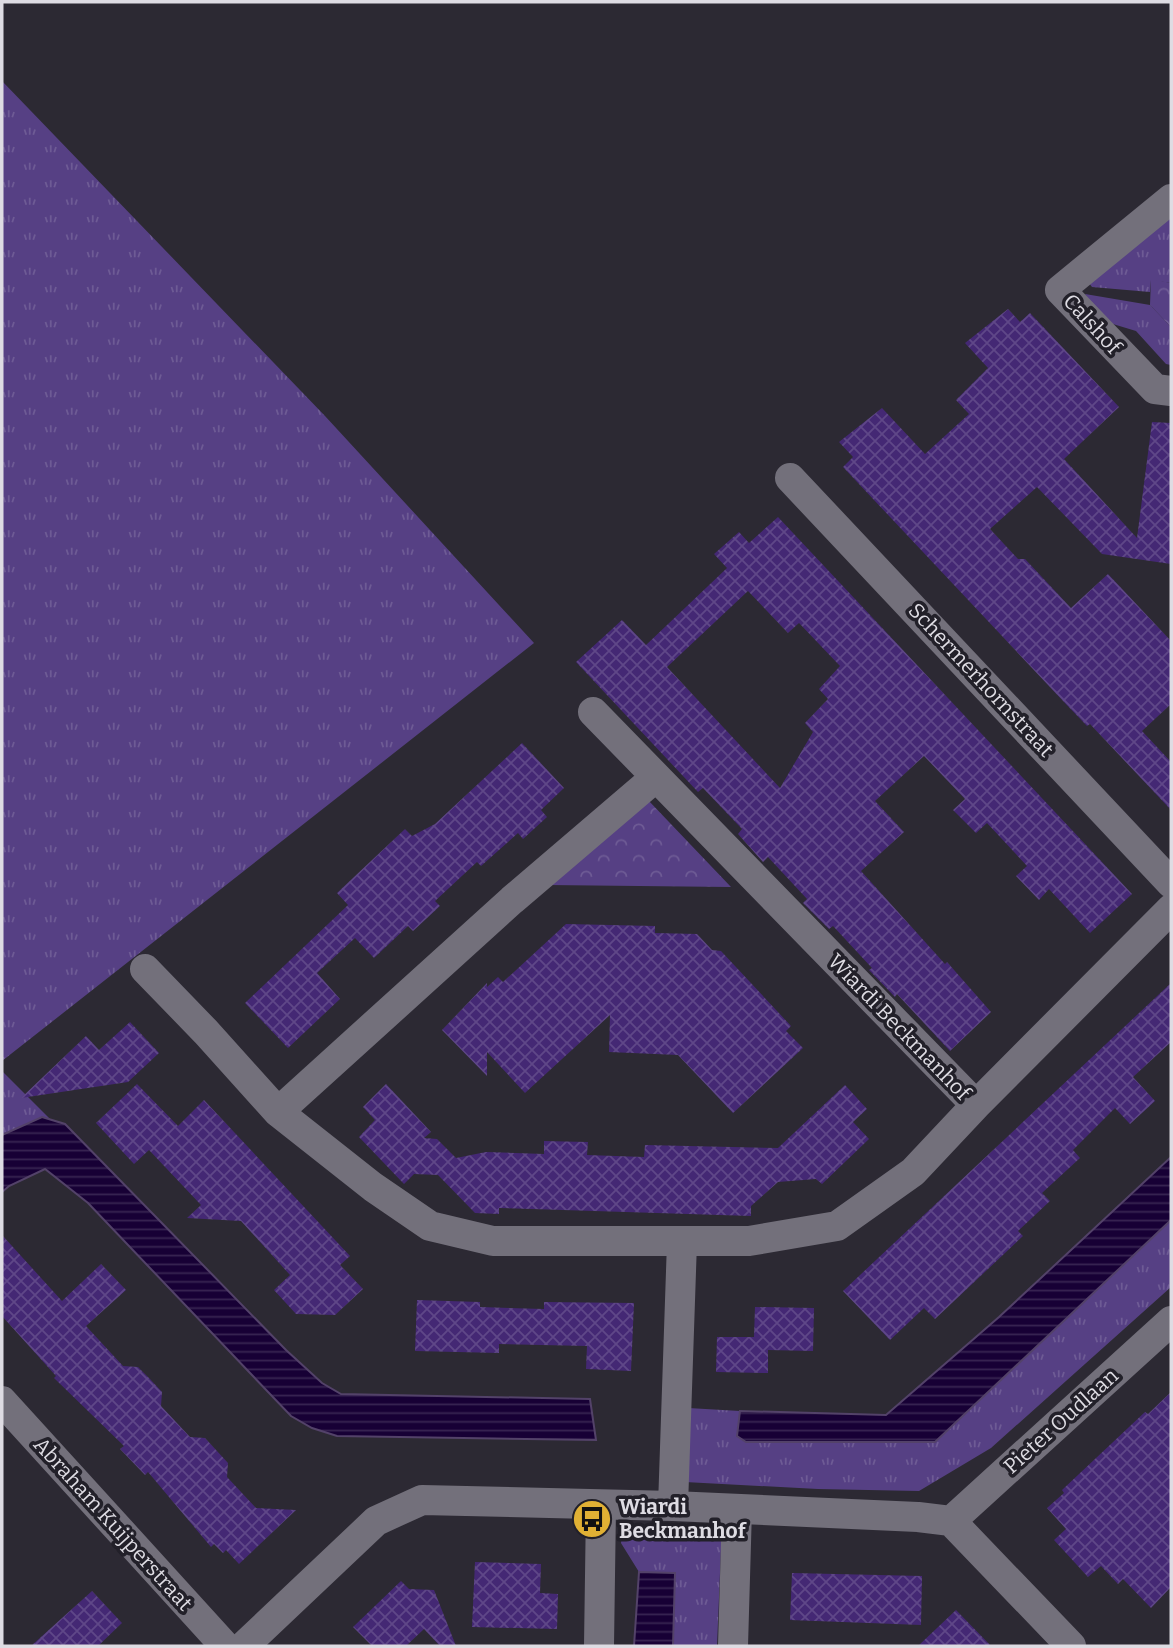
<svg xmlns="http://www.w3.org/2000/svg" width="1173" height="1648" viewBox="0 0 1173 1648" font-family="Bitter,serif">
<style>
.grass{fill:url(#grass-tufts)}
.park{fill:url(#park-crowns)}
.water{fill:url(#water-rules);stroke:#534269;stroke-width:2}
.building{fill:url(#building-cross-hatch);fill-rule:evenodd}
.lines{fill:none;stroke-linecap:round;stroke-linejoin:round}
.minor{stroke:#73707b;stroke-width:30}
.labels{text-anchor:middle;stroke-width:7;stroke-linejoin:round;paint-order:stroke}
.street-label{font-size:21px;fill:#dedce3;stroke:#222029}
.poi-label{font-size:21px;font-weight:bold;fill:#dedce3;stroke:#222029;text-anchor:start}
</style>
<defs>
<pattern id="grass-tufts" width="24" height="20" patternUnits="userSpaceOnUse" patternTransform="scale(1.75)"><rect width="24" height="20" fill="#564084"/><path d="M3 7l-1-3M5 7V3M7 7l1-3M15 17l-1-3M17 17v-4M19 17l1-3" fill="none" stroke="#6e5b95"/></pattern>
<pattern id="park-crowns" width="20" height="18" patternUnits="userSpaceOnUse" patternTransform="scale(1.75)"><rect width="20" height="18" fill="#564084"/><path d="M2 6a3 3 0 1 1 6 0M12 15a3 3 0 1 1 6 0" fill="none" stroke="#6e5b95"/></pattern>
<pattern id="water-rules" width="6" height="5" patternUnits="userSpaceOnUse" patternTransform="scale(1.75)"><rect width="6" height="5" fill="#170035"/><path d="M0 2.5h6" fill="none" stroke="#382552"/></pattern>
<pattern id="building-cross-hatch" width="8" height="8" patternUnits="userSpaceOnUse" patternTransform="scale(1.75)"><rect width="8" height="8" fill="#442874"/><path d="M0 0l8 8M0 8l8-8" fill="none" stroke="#5f4788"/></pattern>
</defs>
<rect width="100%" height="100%" fill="#2c2933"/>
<path class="grass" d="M2,81l323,335 209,227 -532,418z
M1171,216v67l-20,-3 -1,12 -58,-5 -3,-4z
M1085,294l65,11 21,22v38l-5,-1 -30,-33 -33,-10z
M2,1071l49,49 -9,-3 -40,18z
M1171,1220v67l-180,161 -72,43 -101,-2 -133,-7 3,-74 52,3 -3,25 198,6z
M722,1524l-5,122h-44l2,-73 -36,-1 -18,-29 1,-9 7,-5z"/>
<path class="park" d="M1151,279l20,4v44l-21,-22z
M648,800l83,87 -183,-2z"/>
<path class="water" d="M42,1117l23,7 221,226 36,33 19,11 249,5 6,41 -259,-4 -25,-8 -21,-12 -203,-213 -43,-34 -36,17 -7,6v-57z
M1171,1157v63l-236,222h-189l-9,-6 3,-25 146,4 113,-98z
M639,1572l36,1 -2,73h-39z"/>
<path class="building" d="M1008,309l12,13 10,-9 89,94 -55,52 73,79 15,-116 19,1v141l-69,-10 -65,-67 -47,42 28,30h7l46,49 37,-34 63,67v63l-29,27 29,31v48l-81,-86 -3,2 -23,-24 -221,-235 10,-10 -14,-15 43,-34 43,46 44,-40 -13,-14 32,-32 -23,-25z
M778,517l354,377 -42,39 -41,-44 -10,11 -23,-24 11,-10 -40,-43 -11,10 -23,-23 12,-11 -41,-43 -49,45 29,31 -43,39 84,93 2,-2 44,50 -41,39 -53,-57 -2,3 -26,-27 3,-2 -39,-42 -4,3 -26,-26 4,-4 -39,-42 -5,5 -25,-28 4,-5 -39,-41 -5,4 -122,-130 46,-42 24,25 81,-77 -13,-14 25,-22 10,11zM748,591l40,42 11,-10 41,43 -21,23 9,10 -23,24 8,9 -33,56 -113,-121z
M522,743l42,45 -23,22 6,7 -24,22 -5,-6 -37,33 -4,-4 -42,39 5,5 -14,13 -13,12 -5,-5 -34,32 -19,-20 -38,35 23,26 -52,49 -43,-45 103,-98 -11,-12 68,-64 7,7 23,-12z
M566,924l89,2v7l42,1 15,16 9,1 70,75 -5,5 17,17 -70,65 -55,-58 -69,-3 1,-37 -85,78 -38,-41v24l-45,-46 45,-47v4l11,-10 5,5z
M1171,983v59l-38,35 22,24 -25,23 -15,-16 -42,42 7,8 -38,35 8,8 -32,30 5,5 -88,83 -11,-11 -34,32 -47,-49z
M130,1022l29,31 -31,29 -107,16 65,-62 13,14z
M137,1084l41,42 26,-26 146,156 -10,9 23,24 -28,26 -39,-1 -22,-24 16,-15 -49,-54 -54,-3 14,-13 -52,-55 -15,14 -38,-41z
M386,1084l45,48 -7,6 13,1 19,19 30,-6 58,2v-13l44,1 -1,13 29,1 28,1 1,-12 133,3 67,-63 22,24 -14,13 16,17 -47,45 -6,-5 -38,3 -27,24v10l-252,-8v6l-24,-1 -37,-38 -24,-1 -10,10 -45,-47 16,-17 -12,-13z
M2,1235l60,66 39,-37 25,26 -40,36 37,40 15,1 12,12 12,13 -1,14 29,31 15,1 23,25 -1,14 29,31 40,2 -57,54 -13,-14 -3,3 -9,-9 -3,3 -63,-75 -3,3 -25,-26 4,-3 -70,-68 2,-2 -54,-60z
M417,1300l63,2v5l64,2v-7l90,1 -3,68 -45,-2 1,-23 -88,-2v9l-84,-2z
M755,1307l59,1 -1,43 -45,-1v23l-52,-1 1,-35h37z
M1171,1392v195l-20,21 -28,-29 -5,5 -17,-18 -13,11 -34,-37 12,-11 -19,-21 17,-15 -2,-3 83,-78 3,2z
M475,1562l66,2 -1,29 18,1 -1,35 -85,-2z
M792,1573l130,3 -1,49 -131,-5z
M401,1581l8,8 25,1 22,56h-16l-16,-17 -18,17h-34l-19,-19z
M92,1591l30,32 -24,23h-67z
M956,1610l35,36h-73z"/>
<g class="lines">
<path class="minor" d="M1171,199l-111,91 95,99 16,2
M790,478l381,405
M145,969l61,63 72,80 95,75 57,39 63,15h256l88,-15 76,-54 63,-67 -383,-393
M976,1105l195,-196
M278,1112l234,-212 144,-123
M2,1401l223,245
M673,1506l9,-264
M951,1521l220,-200
M244,1646l132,-125 46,-21 251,6 245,11 33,4 120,125
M599,1646l2,-140
M733,1646l4,-137"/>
</g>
<defs>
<g id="bus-disc" transform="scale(2.0125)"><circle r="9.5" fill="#e0b034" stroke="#222029"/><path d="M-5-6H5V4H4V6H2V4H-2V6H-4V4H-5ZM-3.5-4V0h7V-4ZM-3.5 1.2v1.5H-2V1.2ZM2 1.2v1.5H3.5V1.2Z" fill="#111"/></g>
</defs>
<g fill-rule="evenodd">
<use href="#bus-disc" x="592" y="1519"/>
</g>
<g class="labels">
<g class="street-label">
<text transform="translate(1092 324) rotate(47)" y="7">Calshof</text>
<text transform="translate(981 680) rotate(47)" y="7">Schermerhornstraat</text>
<text transform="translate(899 1027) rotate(46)" y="7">Wiardi Beckmanhof</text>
<text transform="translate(1061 1421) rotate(-42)" y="7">Pieter Oudlaan</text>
<text transform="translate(113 1524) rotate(48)" y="7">Abraham Kuijperstraat</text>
</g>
<g class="poi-label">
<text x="619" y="1514">Wiardi<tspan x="619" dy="24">Beckmanhof</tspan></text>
</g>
</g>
<rect width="1173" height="1648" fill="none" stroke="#dedce3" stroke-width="7"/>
</svg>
